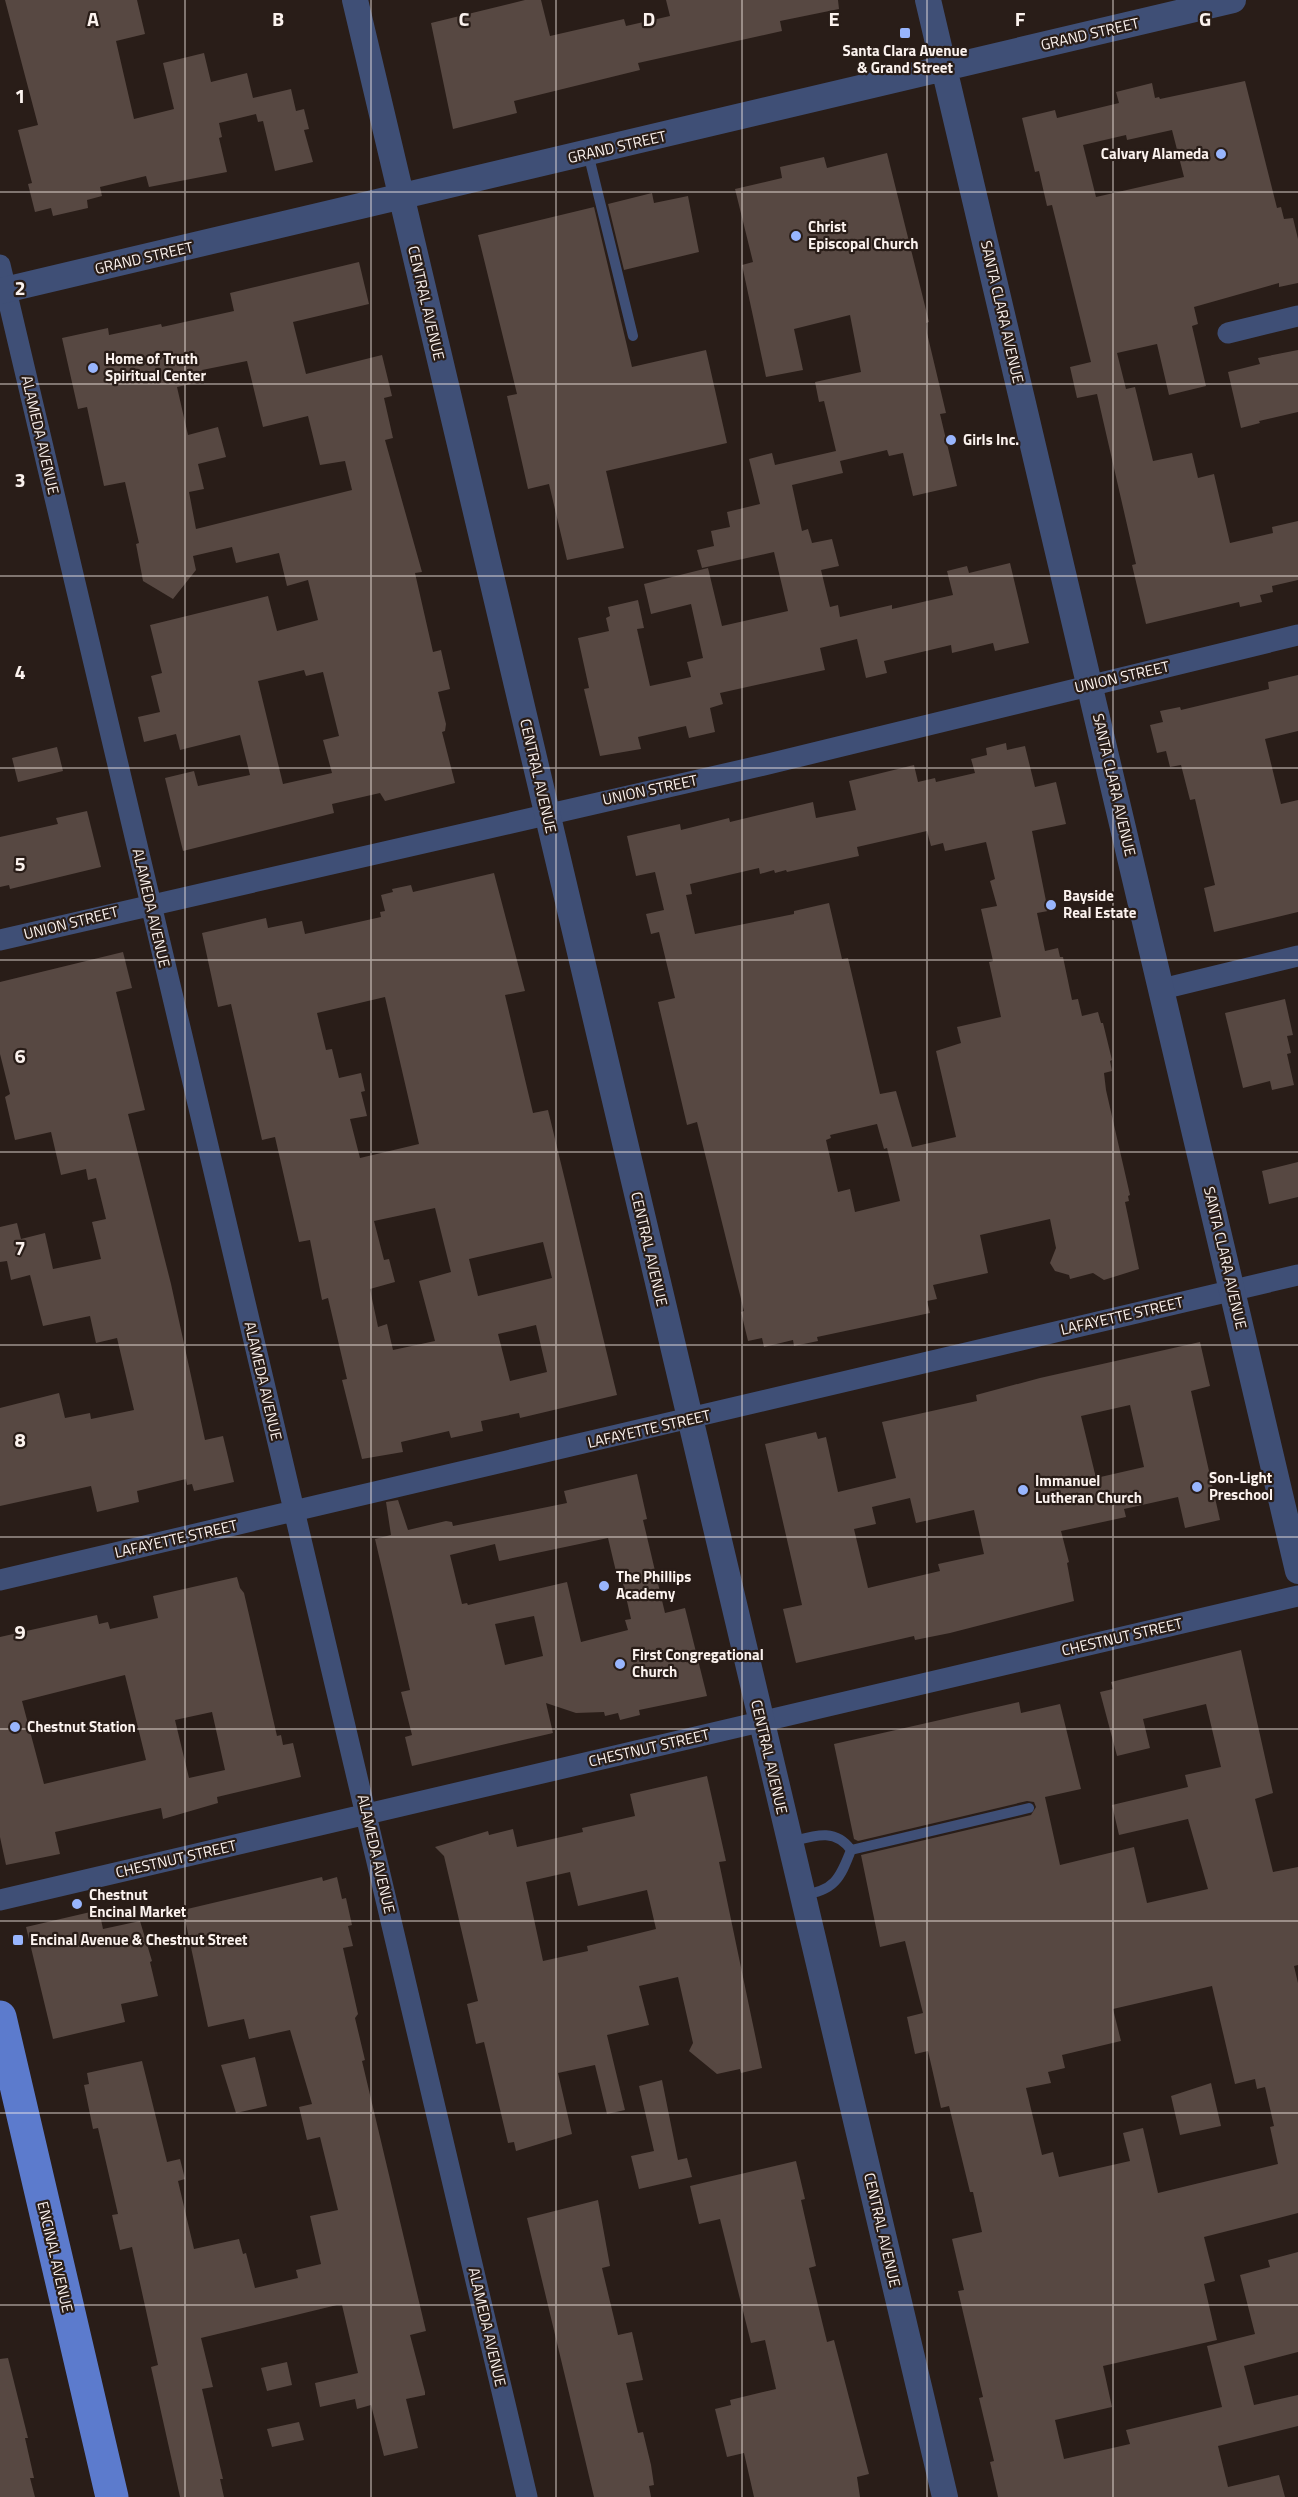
<svg xmlns="http://www.w3.org/2000/svg" width="1298" height="2497" viewBox="0 0 1298 2497" font-family="'Titillium Web',sans-serif">
<style>
.building{fill:#574842;fill-rule:evenodd}
.lines{fill:none;stroke-linecap:round;stroke-linejoin:round}
.service{stroke:#3f4f76;stroke-width:10}
.minor{stroke:#3f4f76;stroke-width:21}
.tertiary{stroke:#3f4f76;stroke-width:26}
.primary{stroke:#5c7bcd;stroke-width:33}
.grid{fill:none;stroke:#fbf2ee;stroke-width:1.5;stroke-opacity:0.55}
.poi-dot{fill:#98b5fd;stroke:#291d18;stroke-width:2}
.labels{text-anchor:middle;stroke-width:4.5;stroke-linejoin:round;paint-order:stroke}
.street-label{font-size:15px;fill:#fbf2ee;stroke:#291d18}
.poi-label{font-size:15px;font-weight:bold;fill:#fbf2ee;stroke:#291d18;text-anchor:start}
.grid-label{font-size:20px;text-anchor:middle;font-weight:bold;fill:#fbf2ee;stroke:#291d18;stroke-width:4.5;stroke-linejoin:round;paint-order:stroke}
</style>
<rect width="100%" height="100%" fill="#291d18"/>
<path class="building" d="M5,0h132l8,34 -29,7 18,78 40,-10 -11,-46 41,-10 7,29 36,-9 6,25 38,-9 5,22 8,-2 5,20 -5,1 9,32 -38,9 -12,-50 -5,1 -2,-8 -37,9 3,14 -3,1 8,34 -78,15 -3,-11 -46,11 2,9 -15,4 1,8 -35,8 -2,-8 -16,4 -7,-28 4,-1 -14,-53 20,-5z
M525,0h16l9,36 74,-17 2,7 44,-10 -4,-16h172l1,9 -59,12 2,10 -144,32 2,7 -126,31 3,12 -64,16 -22,-106z
M1245,81l32,127 4,-1 3,12 9,-1 5,21v44l-19,4v-4l-85,24 4,17 -6,2 14,60 -37,9 -12,-51 -40,9 9,36 9,-2 18,74 39,-8 6,25 16,-4 16,69 43,-10 -1,-6 26,-6v59l-26,6 1,6 -13,3 2,7 -22,5 -1,-5 -93,22 -14,-59 4,-1 -39,-170 -20,4 -7,-31 21,-5 -39,-157 -5,1 -8,-35 -4,1 -13,-54 33,-8 2,8 62,-15 -3,-11 36,-9 3,15 4,-1 1,2zM1172,130l12,47 -88,20 -13,-52 43,-10 1,5z
M887,153l42,169 -3,1 1,10 19,80 -6,1 17,72 -44,10 -10,-43 -14,3 -2,-6 -47,11 3,12 -51,12 10,46 6,-2 4,14 20,-4 7,27 -18,4 9,37 8,-2 2,12 52,-12v4l61,-14 -6,-24 20,-5 2,7 41,-10 19,80 -34,8 -2,-8 -41,10 -1,-8 -67,16 3,12 -21,5 -9,-39 -37,9 5,22 -105,23 3,11 -13,4 5,24 -26,6 -3,-12 -48,11 3,12 -41,7 -16,-67 5,-1 -11,-50 31,-7 -3,-13 4,-2 -2,-9 30,-7 6,28 -7,1 13,57 41,-9 -4,-15 16,-4 -12,-54 -40,10 -7,-30 64,-16 14,58 66,-15 -14,-59 -72,16 -5,-18 17,-4 -3,-15 19,-4 -3,-15 33,-8 -11,-45 23,-6 3,12 61,-14 -12,-50 -5,1 -4,-20 46,-10 -11,-57 -56,14 9,41 -37,7 -24,-112 11,-3 -18,-73 47,-11 -2,-11 44,-10 3,11z
M652,193l2,10 34,-7 11,56 -75,18 -16,-66z
M594,207l38,160 74,-17 21,93 -121,28 18,77 -57,12 -18,-76 -21,5 -21,-93 10,-2 -39,-159z
M359,262l10,42 -76,18 13,52 76,-19 10,41 -8,2 9,40 -8,2 37,132 -7,1 18,79 8,-2 9,39 -12,3 8,32 -1,7 -3,1 13,51 -70,18 -5,-8 -48,11 2,9 -151,38 -18,-73 29,-7 4,15 52,-11 -10,-40 -60,15 -4,-16 -32,8 -6,-25 22,-5 -9,-36 11,-3 -12,-48 118,-29 9,35 41,-11 -10,-40 -21,6 -8,-33 -43,10 -4,-16 -39,9 3,14 -23,29 -30,-18 -7,-37 3,-1 -14,-61 -21,4 -17,-79 -9,2 -16,-71 46,-10 1,7 52,-11 1,3 72,-16 -4,-18zM247,361l16,66 45,-11 12,49 25,-4 7,29 -156,39 -7,-37 15,-3 -6,-25 28,-7 -8,-30 -30,8 -11,-48 28,-6 -3,-11zM304,670l2,6 17,-4 16,64 -16,4 9,33 -49,11 -25,-103z
M1298,350v62l-39,9 1,2 -19,5 -13,-56 32,-8 -2,-6z
M1298,675v56l-33,8 16,65 17,-4v112l-84,20 -10,-44 11,-3 -20,-86 -5,1 -9,-35 -11,2 -4,-16 -9,2 -7,-28 13,-3 -3,-11 20,-4 1,3 88,-21 -1,-7z
M1006,743l1,7 18,-4 10,41 21,-5 10,42 -34,7 16,80 -11,2 8,38 13,-3 2,9h3l9,43 6,-1 4,17 16,-4 3,11h2l9,37 -2,1 2,10 -8,2 2,17 24,105 -2,1 1,5 -4,1 14,67 -35,11 -11,-7 -23,6 -1,-4 -14,-4 -5,-8 6,-15 -6,-29 -70,16 8,38 -55,12 4,14 -10,2 3,12 -113,24 1,4 -24,5 -1,-6 -29,7 -2,-9 -14,3 -7,-29 3,-1 -47,-189 -10,3 -29,-123 17,-4 -16,-66 -8,2 -5,-20 18,-4 -9,-38 -19,4 -9,-40 53,-12 1,6 48,-12 1,4 83,-20 3,16 40,-8 -7,-29 65,-16 4,17 17,-4 1,4 39,-9 -4,-14 16,-4 -1,-7zM927,831l4,15 12,-3 2,8 41,-9 9,37 -5,2 7,25 -16,3 12,52 -4,1 12,55 -44,10 4,16 -25,8 20,86 -44,10 -16,-56 -16,3 -32,-136 -6,1 -13,-56 -35,8v3l-99,20 -9,-39 6,-1 -2,-10 69,-16 1,6 14,-4 1,3 11,-3 1,2 72,-16 -2,-9zM877,1124l7,25 3,-1 13,53 -45,11 -5,-23 -12,3 -12,-52 5,-2 -1,-3z
M57,747l6,24 -45,11 -6,-24z
M87,811l14,56 -91,22 -1,-4 -9,2v-50l58,-13 -2,-6z
M494,873l31,118 -20,4 28,118 15,-3 69,285 -97,23 -1,-5 -38,8 2,10 -32,7 -2,-7 -48,11 2,10 -41,7 -20,-79 5,-1 -19,-81 -6,2 -12,-60 -11,2 -24,-105 -13,3 -31,-136 -13,3 -16,-74 64,-15 2,10 34,-7 3,13 76,-17 -1,-5 5,-1 -4,-16 12,-3 -1,-3 19,-4 2,7zM385,997l34,147 -59,14 -10,-39 17,-3 -6,-24 4,-1 -4,-18 -22,5 -7,-29 -6,1 -9,-37zM435,1208l16,64 -32,9 16,60 -42,9 -6,-26 -9,3 -8,-38 25,-7 -6,-23 -5,1 -10,-39zM543,1242l9,36 -74,18 -9,-37zM536,1325l11,47 -37,9 -12,-47z
M123,952l9,36 -16,4 29,118 -17,4 43,170 34,156 18,-4 11,46 -40,9 -2,-7 -5,1 -1,-6 -49,12 2,11 -42,10 -6,-26 -91,20v-98l59,-15 6,25 25,-5 1,6 43,-9 -17,-72 -21,5 -6,-27 -47,10 -13,-51 -19,5 -4,-19 -7,1v-35l17,-4 4,16 24,-6 8,36 48,-10 -9,-37 14,-3 -10,-41 -8,2 -2,-11 -25,6 -10,-43 -36,8 -10,-43 5,-3 -10,-40v-72z
M1285,999l8,36 -6,1 4,17 -4,1 7,31 -22,5 -2,-9 -27,7 -18,-75z
M1298,1162v35l-29,7 -7,-33z
M1200,1342l10,44 -19,5 29,129 -35,8 -7,-31 -54,12 2,8 -65,14 8,31 -2,1 7,38 -124,32 -35,7 -1,-4 -118,27 -13,-54 19,-4 -37,-161 51,-12 2,7 8,-2 12,55 58,-14 -14,-56 95,-21 -1,-6 64,-17zM1130,1405l14,62 -48,11 -15,-62zM910,1498l6,25 58,-13 10,44 -46,10 2,7 -72,17 -14,-59 22,-5 -4,-17z
M637,1474l10,45 -4,1 22,93 20,-5 22,88 -68,14 1,5 -20,5 -2,-7 -13,3 -1,-4 -28,1 -30,-10 7,30 -141,33 -7,-29 7,-2 -11,-43 9,-2 -35,-151 16,-4 -5,-33 12,-2 10,30 38,-9 6,1 1,4 114,-23 -3,-12zM608,1538l10,42 4,-1 9,40 -6,1 3,10 -47,12 -14,-60 -99,23 -1,-2 -5,1 -12,-49 45,-11 4,17zM534,1616l9,40 -38,9 -10,-41z
M237,1577l3,11 4,5 33,143 4,-1 2,10 10,-2 8,34 -84,20 1,6 -55,16 -2,-11 -106,24 5,22 -54,11 -6,-28v-200l97,-22 2,9 9,-2 2,7 48,-11 -5,-22zM125,1675l21,85 -102,24 -22,-83zM212,1712l13,58 -36,8 -14,-58z
M1241,1650l32,143 -18,6 18,73 25,-5v98l-4,1 4,17v230l-94,24 11,44 -11,3 13,56 -114,26 9,41 -57,13 9,39 66,-15 -4,-14 96,-23 -15,-61 48,-12 -15,-59 30,-8 -2,-7 30,-8v100l-54,14 10,39 44,-10v31l-80,20 10,41 51,-12 6,22h-287l-8,-35 4,-1 -15,-63 4,-1 -25,-106 6,-1 -12,-51 30,-7 -9,-40h-3l-21,-86 -8,2 -13,-57 -13,3 -8,-37 16,-4 -18,-72 -25,6 -19,-92 170,-40 5,-8 -2,-5 -7,-1 -169,40 -4,-2 -20,-95 185,-42 2,11 39,-9 21,85 -36,8 15,68 74,-18 13,56 61,-14 -20,-70 -69,16 -7,-30 76,-18 -3,-12 36,-8 -15,-63 -63,15 7,29 -33,8 -17,-64 13,-3 -2,-7zM1212,1986l23,98 20,-5 2,10 8,-2 9,39 -4,1 8,37 -120,29 -15,-65 -20,5 7,28 -71,16 -6,-25 -11,3 -16,-67 25,-5 -3,-11 17,-4 -3,-13 59,-14 -8,-32z
M707,1776l19,85 -7,1 43,206 -21,5 -1,-4 -23,5 -28,-23 4,-8 -15,-66 -39,9 10,39 -42,10 18,75 -18,4 -12,-49 -37,8 14,61 -56,17 -2,-9 -6,1 -24,-101 -8,2 -9,-40 11,-3 -34,-145 -9,-9 53,-16 1,4 24,-6 4,18 66,-15 -1,-4 53,-12 -5,-22zM570,1872l8,34 69,-16 9,39 -69,17 1,5 -45,10 -17,-79z
M322,1877l1,4 14,-4 5,22 4,-1 6,27 -4,1 5,20 -10,2 15,66 -3,4 10,42 -3,1 64,270 -16,4 15,57v3l-19,4 12,49 -34,8 -13,-51 -14,4 -2,-10 -35,8 -5,-24 43,-10 -16,-68h-5l-136,33 12,49 -11,2 21,90h-3l4,18h-44l-29,-130 7,-2 -26,-118 -12,3 -8,-35 6,-1 -20,-86 -5,1 -9,-44 5,-1 -2,-11 55,-12 25,101 13,-3 5,20 -7,2 16,68 45,-10 4,15 3,-1 9,35 43,-10 -2,-8 25,-6 -11,-48 28,-6 -18,-73 -13,3 -8,-33 13,-3 -22,-74 -41,9 -5,-20 -36,8 -25,-117z
M99,1910l4,19 37,-8 12,40 -2,1 8,34 -37,8 4,18 -72,17 -27,-112z
M255,2057l12,49 -31,7 -15,-48z
M662,2080l16,80 9,-2 5,19 -53,12 -8,-33 23,-5 -15,-65z
M1211,2083l10,43 -41,9 -9,-39z
M796,2161l9,38 -4,1 15,66 -7,2 18,74 7,-2 35,134 -12,3 3,20h-106l-10,-44 -17,4 -12,-48 16,-4 -1,-5 46,-11 -11,-49 -14,3 -31,-124 -21,5 -9,-38z
M598,2200l12,66 -8,2 16,67 14,-3 11,48 -17,3 12,50 5,-1 8,33 3,20 -5,1 2,11h-57l-67,-279z
M8,2358l20,80h-3l9,40h-4l5,19h-35v-138z
M287,2362l5,23 -25,6 -6,-23z
M299,2422l5,18 -32,7 -5,-18z"/>
<g class="lines">
<path class="service" d="M588,153l45,183
M790,1842c23,-6 45,-15 61,8l178,-42
M802,1895c32,-4 38,-16 49,-45"/>
<path class="minor" d="M0,265l527,2232
M1228,333l70,-17
M0,940l764,-175 534,-130
M1162,989l136,-33
M0,1580l1298,-305
M0,1900l1298,-304"/>
<path class="tertiary" d="M355,0l590,2497
M928,0l370,1571
M0,291l1233,-291"/>
<path class="primary" d="M0,2017l112,480"/>
</g>
<path class="grid" d="M185,0v2497M371,0v2497M556,0v2497M742,0v2497M927,0v2497M1113,0v2497M0,192h1298M0,384h1298M0,576h1298M0,768h1298M0,960h1298M0,1152h1298M0,1345h1298M0,1537h1298M0,1729h1298M0,1921h1298M0,2113h1298M0,2305h1298"/>
<g class="poi-dot">
<rect x="899" y="27" width="12" height="12" rx="3"/>
<circle cx="1221" cy="154" r="6"/>
<circle cx="796" cy="236" r="6"/>
<circle cx="93" cy="368" r="6"/>
<circle cx="951" cy="440" r="6"/>
<circle cx="1051" cy="905" r="6"/>
<circle cx="1197" cy="1487" r="6"/>
<circle cx="1023" cy="1490" r="6"/>
<circle cx="604" cy="1586" r="6"/>
<circle cx="620" cy="1664" r="6"/>
<circle cx="15" cy="1727" r="6"/>
<circle cx="77" cy="1904" r="6"/>
<rect x="12" y="1934" width="12" height="12" rx="3"/>
</g>
<g class="labels">
<g class="street-label">
<text transform="translate(1090 34) rotate(-13)" y="5">GRAND STREET</text>
<text transform="translate(617 147) rotate(-13)" y="5">GRAND STREET</text>
<text transform="translate(144 258) rotate(-13)" y="5">GRAND STREET</text>
<text transform="translate(426 303) rotate(77)" y="5">CENTRAL AVENUE</text>
<text transform="translate(1002 312) rotate(77)" y="5">SANTA CLARA AVENUE</text>
<text transform="translate(40 435) rotate(77)" y="5">ALAMEDA AVENUE</text>
<text transform="translate(1122 677) rotate(-13)" y="5">UNION STREET</text>
<text transform="translate(538 776) rotate(77)" y="5">CENTRAL AVENUE</text>
<text transform="translate(1114 785) rotate(77)" y="5">SANTA CLARA AVENUE</text>
<text transform="translate(650 790) rotate(-12)" y="5">UNION STREET</text>
<text transform="translate(151 908) rotate(77)" y="5">ALAMEDA AVENUE</text>
<text transform="translate(71 923) rotate(-14)" y="5">UNION STREET</text>
<text transform="translate(649 1249) rotate(77)" y="5">CENTRAL AVENUE</text>
<text transform="translate(1225 1258) rotate(77)" y="5">SANTA CLARA AVENUE</text>
<text transform="translate(1122 1316) rotate(-13)" y="5">LAFAYETTE STREET</text>
<text transform="translate(263 1381) rotate(77)" y="5">ALAMEDA AVENUE</text>
<text transform="translate(649 1429) rotate(-13)" y="5">LAFAYETTE STREET</text>
<text transform="translate(176 1539) rotate(-13)" y="5">LAFAYETTE STREET</text>
<text transform="translate(1122 1637) rotate(-13)" y="5">CHESTNUT STREET</text>
<text transform="translate(649 1748) rotate(-13)" y="5">CHESTNUT STREET</text>
<text transform="translate(769 1757) rotate(77)" y="5">CENTRAL AVENUE</text>
<text transform="translate(376 1854) rotate(77)" y="5">ALAMEDA AVENUE</text>
<text transform="translate(176 1859) rotate(-13)" y="5">CHESTNUT STREET</text>
<text transform="translate(882 2230) rotate(77)" y="5">CENTRAL AVENUE</text>
<text transform="translate(55 2257) rotate(77)" y="5">ENCINAL AVENUE</text>
<text transform="translate(487 2327) rotate(77)" y="5">ALAMEDA AVENUE</text>
</g>
<g class="poi-label">
<text x="905" y="56" text-anchor="middle">Santa Clara Avenue<tspan x="905" dy="17">&amp; Grand Street</tspan></text>
<text x="1209" y="159" text-anchor="end">Calvary Alameda</text>
<text x="808" y="232">Christ<tspan x="808" dy="17">Episcopal Church</tspan></text>
<text x="105" y="364">Home of Truth<tspan x="105" dy="17">Spiritual Center</tspan></text>
<text x="963" y="445">Girls Inc.</text>
<text x="1063" y="901">Bayside<tspan x="1063" dy="17">Real Estate</tspan></text>
<text x="1209" y="1483">Son-Light<tspan x="1209" dy="17">Preschool</tspan></text>
<text x="1035" y="1486">Immanuel<tspan x="1035" dy="17">Lutheran Church</tspan></text>
<text x="616" y="1582">The Phillips<tspan x="616" dy="17">Academy</tspan></text>
<text x="632" y="1660">First Congregational<tspan x="632" dy="17">Church</tspan></text>
<text x="27" y="1732">Chestnut Station</text>
<text x="89" y="1900">Chestnut<tspan x="89" dy="17">Encinal Market</tspan></text>
<text x="30" y="1945">Encinal Avenue &amp; Chestnut Street</text>
</g>
</g>
<g class="grid-label">
<text x="93" y="26">A</text>
<text x="278" y="26">B</text>
<text x="464" y="26">C</text>
<text x="649" y="26">D</text>
<text x="834" y="26">E</text>
<text x="1020" y="26">F</text>
<text x="1205" y="26">G</text>
<text x="20" y="103">1</text>
<text x="20" y="295">2</text>
<text x="20" y="487">3</text>
<text x="20" y="679">4</text>
<text x="20" y="871">5</text>
<text x="20" y="1063">6</text>
<text x="20" y="1255">7</text>
<text x="20" y="1447">8</text>
<text x="20" y="1639">9</text>
</g>
</svg>
